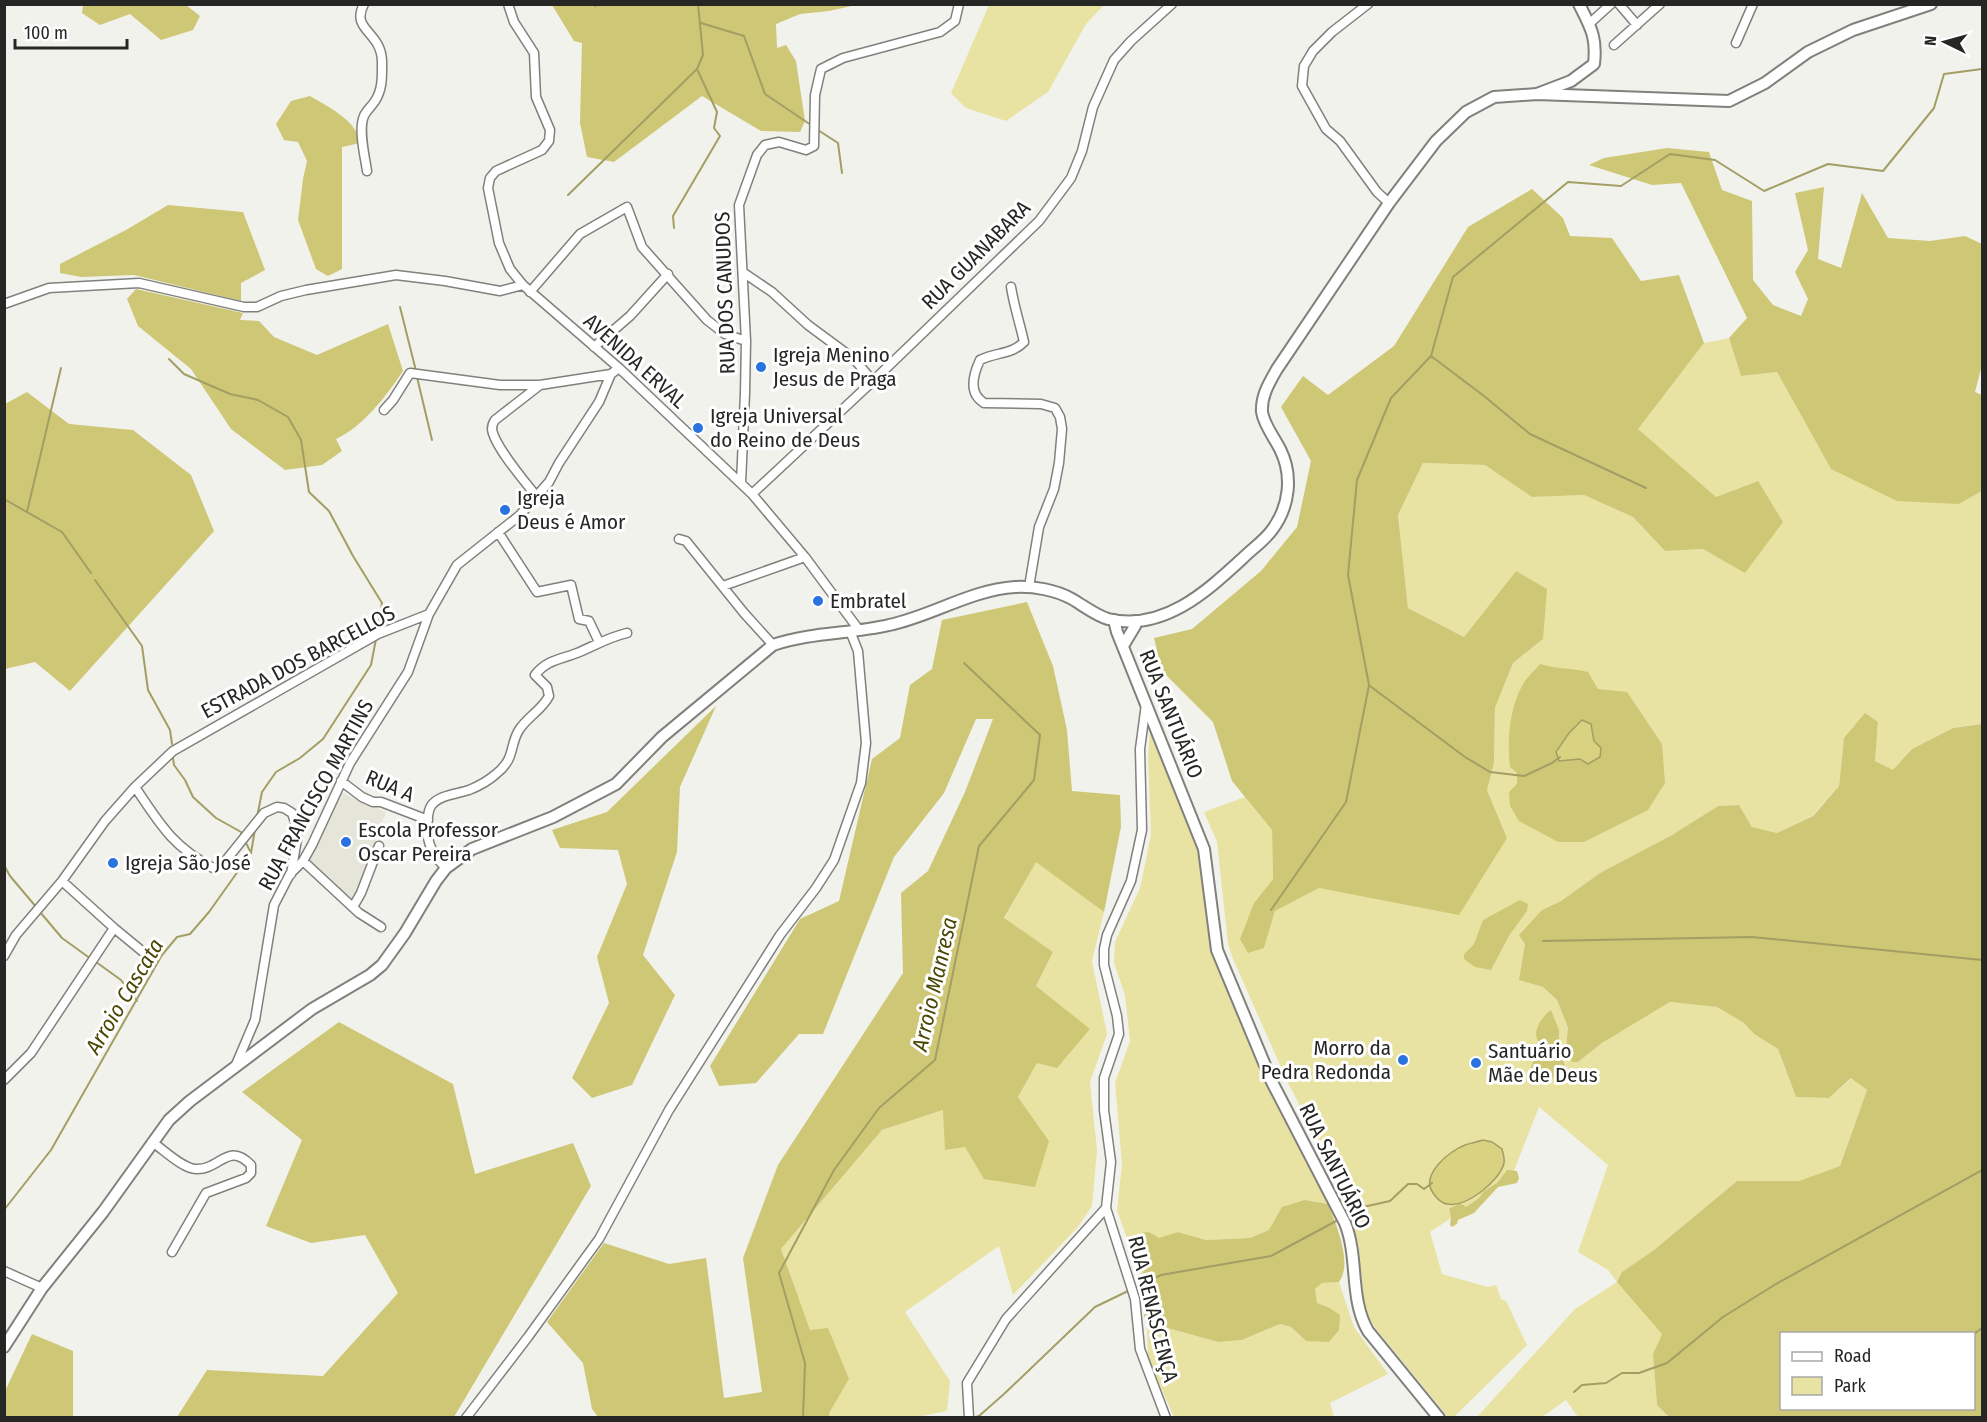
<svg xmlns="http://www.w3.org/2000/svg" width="1987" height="1422" viewBox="0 0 1987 1422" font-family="'Fira Sans Condensed',sans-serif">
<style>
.built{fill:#e6e5d9}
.green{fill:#e8e3a3;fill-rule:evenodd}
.forest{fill:#cec775;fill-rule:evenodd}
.water{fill:#d9d280;stroke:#a39e64;stroke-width:1.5}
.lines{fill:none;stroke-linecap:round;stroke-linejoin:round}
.stream{stroke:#a39e64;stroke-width:2}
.minor-casing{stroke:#81807c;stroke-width:11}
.tertiary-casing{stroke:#81807c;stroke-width:14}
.secondary-casing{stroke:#81807c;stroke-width:14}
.minor{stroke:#fff;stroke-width:8}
.tertiary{stroke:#fff;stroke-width:10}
.secondary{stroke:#fff;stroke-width:10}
.poi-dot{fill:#2973df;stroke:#fff;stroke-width:2}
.labels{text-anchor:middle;stroke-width:6;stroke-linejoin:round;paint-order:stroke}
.street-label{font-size:21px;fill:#262624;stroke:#fff}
.poi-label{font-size:21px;fill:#262624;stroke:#fff;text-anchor:start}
.water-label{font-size:22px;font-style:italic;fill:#4b4602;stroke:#fff}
</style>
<rect width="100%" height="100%" fill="#f2f2ed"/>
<path class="built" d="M339,791l29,15 7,1 11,5 -10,27 1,7 -21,54 -19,-10 -31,-29z"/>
<path class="green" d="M989,5h115l-18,19 -38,68 -42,29 -40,-13 -15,-15z
M1729,338l12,38 36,-4 54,97 128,35 23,-13v233l-29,4 -41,21 -18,22 -19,-10 3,-39 -34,16 -5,48 -27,30 -35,17 -25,-6 -13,-22 -21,1 -46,29 -72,38 -39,28 -19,9 -17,34 -5,36 23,7 14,13 11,29 -2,19 12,14 24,-19 68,-41 47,5 27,16 10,11 24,15 18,48 33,1 23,-20 15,12 -27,76 -41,15h-62l-83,69 -32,22 21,39 19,23 -9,20 4,51 12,12h-91l-12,-17 -24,17h-65l98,-108 42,-27 -9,-12 -30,-18 30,-87 -69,-58 -28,71 -81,54 12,42 46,13 8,-2 5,14 5,2 21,44 -73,72h-6l-73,-89 -11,-20 -6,-65 -16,-46 6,1 4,-13 -18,-14 -46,-88 -55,-124 -5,-15 -11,-102 -13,-30 41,-15 27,33 1,49 -19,24 10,45 11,-37 44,-23 51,9 137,-59 -20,-48 7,-27 1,-55 18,-45 30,-24 -27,-68 -52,66 -56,-29 -10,-93 25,-52 62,2 47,32 52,-2 49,22 32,34 38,-2 42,23 13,-91 -42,16 -79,-68 67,-86zM1527,911l-18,25 -18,34 -27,-16 10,-10 10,-24z
M1152,731l47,118 12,98 60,146 45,84 12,27 -23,-4 -36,30 -19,8 -44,2 -28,-8 -19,7 -10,-7 -12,11 8,12 -3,26 -25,-71 5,-46 -7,-81 15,-42 -5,-46 -11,-32 1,-21 25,-54 11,-53 -3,-79 2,-24z
M1036,861l68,51 -12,49 15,73 -17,48 7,68 -5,56 -14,21 -65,68 -14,-49 -94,66 45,69 -3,30 -30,6h-87l-20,-86 -29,-82 101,-119 61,-20 22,37 84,-6 -31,-44 19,-34 -1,-77 17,-34 -49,-33z
M1339,1282l15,45 34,47 -58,29 4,14h-160l-26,-58 -1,-34h10l61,17 24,-2 38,-16 11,3 15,14 22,-34 -11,-4 -2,-14 7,-6z"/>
<path class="forest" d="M186,5l14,11 -7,14 -32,10 -31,-26 -30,11 -18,-12 1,-8z
M552,5h304l-27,6 -29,3 -24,10 1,24 9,-3 10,16 9,60 -5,11 -39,-1 -59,-35 -88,66 -27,-5 -7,-34 2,-80 -8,-2z
M310,96c17,10 48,25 50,47l-18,4v122l-14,7 -12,-7 -18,-49 5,-41 4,-18 -9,-19 -14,-2 -8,-16 15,-23z
M1667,148l42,4 13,38 30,11 1,79 20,25 28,11 7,-17 -13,-27 13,-22 -13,-57 29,-6 -6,72 23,9 21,-75 26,45 42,3 35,-5 17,8v121l-7,27 7,3v96l-23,13 -62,-3 -66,-32 -54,-97 -36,4 -12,-38 18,-20 -66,-135 -29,2 -63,-20 15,-7z
M1532,189l31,29 7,18 42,2 29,43 38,-6 25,68 -66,86 78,68 42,-16 25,41 -38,51 -42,-24 -38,2 -32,-34 -49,-22 -52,2 -47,-32 -62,-2 -25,52 10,93 56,29 52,-66 31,18 -4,50 -30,24 -18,45 -1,55 -7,27 20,48 -48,77 -140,-27 -44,23 -11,37 -16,5 -8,-14 14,-36 19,-24 -1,-49 -40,-49 -19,-59 -51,-51 -8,-33 38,-9 69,-58 36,-44 14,-66 -30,-54 22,-31 25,19 66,-49 74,-119z
M168,205l75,7 22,58 -24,13v18l-107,-26 -53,2 -21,-4v-9l66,-34z
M136,289l107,24 -3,7 19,1 15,16 43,18 71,-31 15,47c-16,24 -40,56 -67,68l6,12 -20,14 -37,5 -54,-41 -40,-60 -53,-43 -11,-27z
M27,392l42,32 64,6 58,45 23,56 -144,160 -35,-29 -30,7v-265z
M1027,602l26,64 14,64 5,61 48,4 1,32 -17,85 -68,-50 -32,56 49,34 -17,34 54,43 -33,39 -20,-5 -19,34 31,44 -14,46 -51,-8 -19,-32 -20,3 -2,-40 -61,20 -101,119 29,81 18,-2 21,51 -20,34 1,4h-232l-6,-8 -9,-46 -36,-41 57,-79 65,21 37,-6 18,140 38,-6 -19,-134 35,-93 125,-192 -2,-80 27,-22 37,-79 28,-73h-17l-32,74 -50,64 -71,177h-24l-43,49 -37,3 -9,-20 90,-147 39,-18 33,-142 28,-21 10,-53 22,-16 10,-49z
M1540,664c16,5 32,4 48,8l10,17 29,3 35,52 3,39 -17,27 -64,32h-26l-39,-21 -9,-15 -1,-14 8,-8v-11l-7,-6c-3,-26 -1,-57 12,-81 4,-8 12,-15 18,-22zM1591,725l3,16 7,7 -1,9 -12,7 -8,-5z
M716,706l-36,81 -3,65 -34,103 32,40 -43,90 -40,13 -20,-20 37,-75 -12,-46 30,-73 -9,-34 -58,-2 -8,-18 55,-18z
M1865,713l13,9 -3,39 18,9 19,-21 41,-21 29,-4v693h-313l-12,-12 -4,-51 9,-20 -45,-52 5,-10 32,-22 83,-69h62l41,-15 27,-76 -16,-12 -22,20 -33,-1 -18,-48 -24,-15 -10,-11 -27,-16 -47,-5 -68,41 -24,19h-6l-6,-14 2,-20 -11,-28 -14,-13 -24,-7 6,-36 -6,-9 23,-25 19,-9 39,-28 72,-38 46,-29 21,-1 13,22 25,6 36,-17 26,-30 5,-48zM1782,1334h192v74h-192z
M1520,900l8,4 -1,7 -18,25 -18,34 -16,-3 -11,-8v-5l10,-10 9,-24z
M1551,1010l8,20v18l6,18c-5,10 -16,16 -27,17 -15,-16 -2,-20 1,-35 1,-5 -3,-9 -3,-14 1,-10 8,-19 15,-24z
M339,1022l114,62 22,90 98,-31 18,43 -137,231h-277l30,-47 116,6 75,-83 -33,-58 -54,8 -45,-17 36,-86 -60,-48z
M1507,1170l10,1 2,7 -2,5 -19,4 -24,26 -16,7 -1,4 -5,3 -2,-2 1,-8 -2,-8 11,-6 6,4 12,-8 6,-8 13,-8z
M1305,1200l23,4c8,20 25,59 11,78l-17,1 -7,6 2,14 11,4 12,8 -1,15 -10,12 -23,-1 -15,-14 -11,-3 -38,16 -24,2 -61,-17h-10c-8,-23 -5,-47 -2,-70l-8,-12 3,-10 9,-1 10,6 19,-6 28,8 44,-2 19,-8 13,-23z
M32,1334l41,17v66h-68v-26z"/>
<path class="water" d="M1582,720l9,4 3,17 7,7 -1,9 -12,7 -8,-5 -21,2 -3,-9 13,-19z
M1483,1140l9,2 10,7c1,5 3,9 2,14 -4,18 -38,45 -57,41 -6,-1 -10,-5 -14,-11 -13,-18 16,-42 32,-48 6,-2 12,-3 18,-5z"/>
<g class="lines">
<path class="stream" d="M595,6l4,-2
M701,23l43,13 21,58 46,31
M818,130l20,13 4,30
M568,195l129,-126
M674,228l-1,-12 47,-80 -6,-8 3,-16 -20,-43 6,-14 -5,-51
M400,307l16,64
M1431,356l53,40 46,38 116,54
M169,359l15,15 46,20 28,6 30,17 13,23 8,52 20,19 24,45 29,47 -5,28
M417,377l15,63
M4,499l58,33 29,41
M27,512l34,-144
M95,580l47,66 6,44 22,40 2,14
M1370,686l95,71 25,15 34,4 28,-13 8,-6
M173,758l1,7 11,15 8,17 23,21 25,14 1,4
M257,817l5,-25 14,-20 24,-14 23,-19 48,-74 5,-26
M251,853l4,-24
M4,865l6,11 27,32
M1271,910l75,-108 23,-117 -21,-110 9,-95 34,-82 40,-42 22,-79 115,-95 53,4 49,-32 45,6 49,31 64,-27 55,7 51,-63 10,-34 38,-5
M40,912l22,26 29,21
M1543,941l209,-4 230,23
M96,962l25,18 16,21
M4,1210l47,-60 111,-195 15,-18 13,-3 19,-22 42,-59 -6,-12
M1346,1216l17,-9 27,-6 18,-17h9l7,5 8,-6
M1974,1334l8,-6
M1574,1392l8,-7 24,-2 16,-10h17l28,-10 56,-46 53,-33 206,-114
M803,1418l2,-55 -26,-90 55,-103 45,-62 56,-48 44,-214 55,-66 6,-45 -76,-72
M973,1418l6,-2 25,-22 91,-87 66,-32 110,-19 67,-36"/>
<g class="minor-casing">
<path id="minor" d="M364,4c-14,26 17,27 18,57 0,14 1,28 -7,40 -3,5 -9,10 -11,15 -6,13 1,41 3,55
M508,4l6,18 20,31 2,44 14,33 -1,11 -7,9 -46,21 -6,7 -2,10 11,55 11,26 13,16 96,83 133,126 53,63 54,73
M1368,4l-36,28 -19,19 -9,15 -2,20 24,43 14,12 37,51 12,11
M1619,4l18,21
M1589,24l22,-20
M1736,43l17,-39
M1614,45l46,-41
M744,273l28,19 36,33 46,34 19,22
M1011,287c3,19 9,37 13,55 -13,13 -28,10 -44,18 -7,15 -12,33 4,43l57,1 14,4 5,9 2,12 -3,34 -5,26 -15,38 -10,60
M530,292l50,-58 47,-27 15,40 65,73 18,14 21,7
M4,304l45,-16 90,-5 105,24h13l24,-11 25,-6 90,-15 49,6 55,10 23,-6
M594,347l36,-31 38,-42
M384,410l9,-10 17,-27 90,12h40l71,-11
M741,483l4,-90 1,-52 -7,-136 18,-50 8,-10 14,-3 27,8 8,-4 1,-51 6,-26 22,-11 97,-26 15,-11 4,-17
M752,494l121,-113 166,-160 32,-43 11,-27 11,-44 21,-47 17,-19 41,-37
M537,497c-11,-14 -43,-51 -45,-68 0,-5 1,-6 3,-9l45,-35
M498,532l39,60 34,-7 8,34 10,2 10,21
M679,539l7,2 58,72 29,32
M723,586l82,-29
M341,781l21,16 11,5h8l47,18
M135,787c25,37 37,59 78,81l10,-4 41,-51 13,-6 7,1 8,5 4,12 1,14 -6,35
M303,861l56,52 22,14
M446,868c-12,-11 -19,-24 -19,-40 1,-7 0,-16 4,-22 7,-11 26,-12 38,-16 10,-4 19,-9 27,-16 20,-16 13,-28 23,-44 8,-13 23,-20 30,-34l-2,-9 -12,-12c11,-15 27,-16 42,-22 17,-7 32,-16 50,-20
M62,881l52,47 34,28
M353,907l8,-14 18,-47
M4,956l12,-21 46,-54 43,-60 30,-34 38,-36 205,-117 51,-20
M235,1067l20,-47 19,-115 16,-31 13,-13 9,-16 38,-82 58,-91 21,-58 28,-49 63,-50 29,-33 10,-19 40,-61 12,-28 8,-6
M4,1080l27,-27 83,-125
M152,1142c11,7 31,27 44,27 24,1 32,-28 55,-4v8l-5,5 -40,15 -34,59
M1106,1208l29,91 5,50 26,69
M4,1271l38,17
M466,1418l62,-81 71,-98 70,-129 111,-175 36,-47 18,-28 27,-77 5,-40 -8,-92 -8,-20
M969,1418l-2,-35 39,-64 100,-111 5,-46 -7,-52v-32l15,-44 -2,-18 -13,-51v-16l3,-14 24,-54 11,-51 -2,-81 6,-45"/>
</g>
<g class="tertiary-casing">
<path id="tertiary" d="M1537,94l34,-13 23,-17c3,-27 -3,-36 -15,-60
M1114,620l3,12 87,217 13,101 55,132 73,141c14,35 4,75 23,108l71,87
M1123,646l12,-20 1,-5"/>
</g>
<g class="secondary-casing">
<path id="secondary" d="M4,1347l38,-59 61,-76 66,-92 21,-19 122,-92 58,-34 12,-10 23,-32 31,-52 10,-13 26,-19 81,-32 63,-33 46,-47 111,-92c38,-13 78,-11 116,-20 43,-9 81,-35 126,-38 19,-1 41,3 57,12 12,7 23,16 36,20 55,13 98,-27 135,-61 9,-9 22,-18 29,-28 18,-24 21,-55 8,-81 -6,-12 -16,-24 -18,-37 -1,-16 7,-29 15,-43l112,-166 47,-62 30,-29 28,-15 43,-3 192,7 36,-18 43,-31 45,-22 78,-26"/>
</g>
<use href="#minor" class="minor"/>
<use href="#tertiary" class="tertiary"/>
<use href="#secondary" class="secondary"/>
</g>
<g class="poi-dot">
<circle cx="761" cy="367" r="6"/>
<circle cx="698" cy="428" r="6"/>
<circle cx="505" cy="510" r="6"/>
<circle cx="818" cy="601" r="6"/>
<circle cx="346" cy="842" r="6"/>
<circle cx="113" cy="863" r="6"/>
<circle cx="1403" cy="1060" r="6"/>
<circle cx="1476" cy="1063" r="6"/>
</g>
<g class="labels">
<g class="street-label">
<text transform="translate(976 255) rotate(-45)" y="7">RUA GUANABARA</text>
<text transform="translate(725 293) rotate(-92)" y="7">RUA DOS CANUDOS</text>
<text transform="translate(635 361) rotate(42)" y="7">AVENIDA ERVAL</text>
<text transform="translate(298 662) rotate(-28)" y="7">ESTRADA DOS BARCELLOS</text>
<text transform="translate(1171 714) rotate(68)" y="7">RUA SANTUÁRIO</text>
<text transform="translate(390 786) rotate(23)" y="7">RUA A</text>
<text transform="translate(316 795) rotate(-61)" y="7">RUA FRANCISCO MARTINS</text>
<text transform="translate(1335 1166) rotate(64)" y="7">RUA SANTUÁRIO</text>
<text transform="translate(1153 1309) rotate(76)" y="7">RUA RENASCENÇA</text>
</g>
<g class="poi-label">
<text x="773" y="362">Igreja Menino<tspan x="773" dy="24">Jesus de Praga</tspan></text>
<text x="710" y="423">Igreja Universal<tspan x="710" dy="24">do Reino de Deus</tspan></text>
<text x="517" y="505">Igreja<tspan x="517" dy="24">Deus é Amor</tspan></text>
<text x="830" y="608">Embratel</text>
<text x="358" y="837">Escola Professor<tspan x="358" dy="24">Oscar Pereira</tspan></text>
<text x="125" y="870">Igreja São José</text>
<text x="1391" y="1055" text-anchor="end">Morro da<tspan x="1391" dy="24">Pedra Redonda</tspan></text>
<text x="1488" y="1058">Santuário<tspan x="1488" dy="24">Mãe de Deus</tspan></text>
</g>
<g class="water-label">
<text transform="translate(934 984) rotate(-77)" y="8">Arroio Manresa</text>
<text transform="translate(124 996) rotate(-59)" y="8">Arroio Cascata</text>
</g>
</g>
<rect width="1987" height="1422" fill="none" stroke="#262624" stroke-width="12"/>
<rect x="1780" y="1332" width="195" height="78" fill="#ffffff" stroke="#a8a8a7" stroke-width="1.5"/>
<rect x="1792" y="1352" width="30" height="9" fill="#ffffff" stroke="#a8a8a7" stroke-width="1.5"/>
<text x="1834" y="1362" font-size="18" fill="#262624">Road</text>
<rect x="1792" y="1377" width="30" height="18" fill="#e8e3a3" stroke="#a8a8a7" stroke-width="1.5"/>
<text x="1834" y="1392" font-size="18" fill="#262624">Park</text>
<g transform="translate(1945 42) rotate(275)" stroke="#ffffff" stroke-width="4.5" paint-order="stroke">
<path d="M0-4.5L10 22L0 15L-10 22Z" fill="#262624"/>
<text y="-9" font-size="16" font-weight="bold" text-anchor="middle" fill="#262624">N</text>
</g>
<path d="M15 39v9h112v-9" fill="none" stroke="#262624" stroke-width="3"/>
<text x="24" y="39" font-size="18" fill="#262624" stroke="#ffffff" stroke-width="4.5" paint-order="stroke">100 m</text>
</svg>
